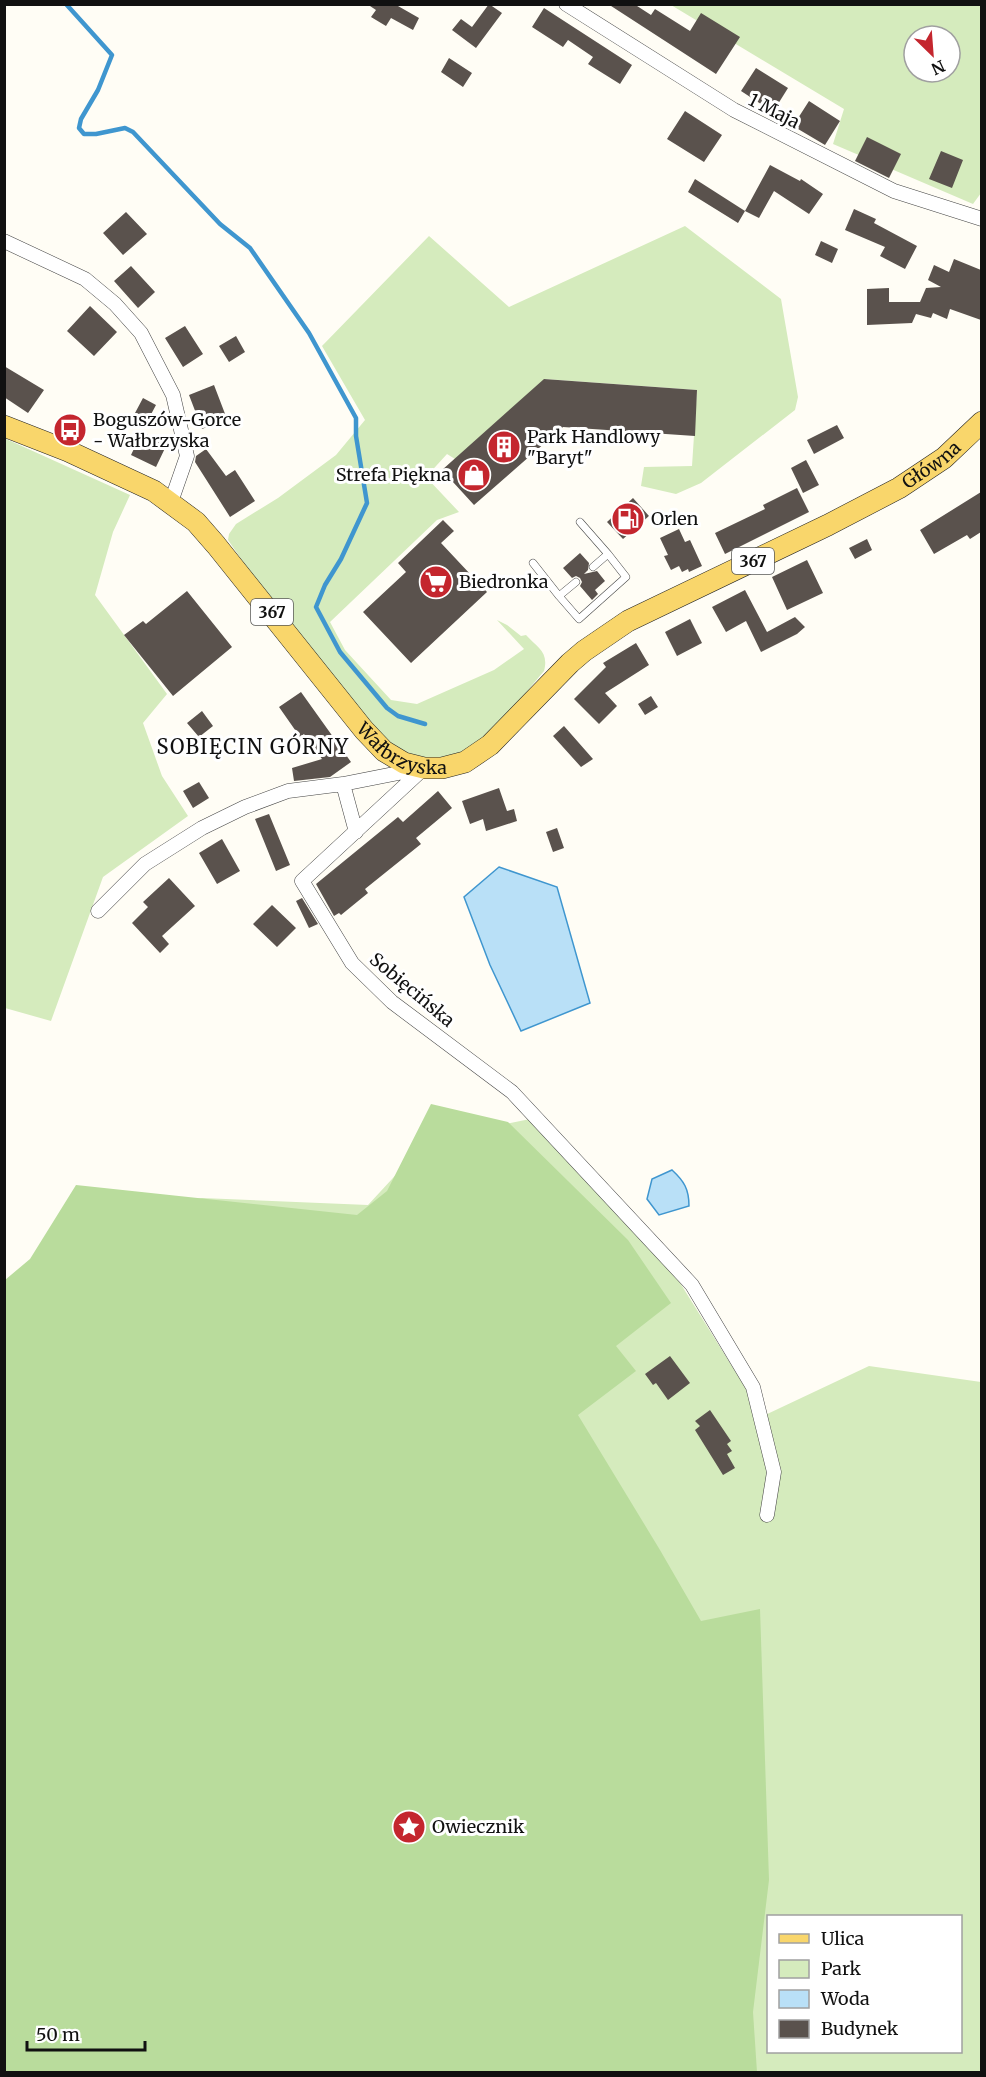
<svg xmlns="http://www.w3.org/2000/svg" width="986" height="2077" viewBox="0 0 986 2077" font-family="Merriweather,serif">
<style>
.green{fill:#d5ebbd;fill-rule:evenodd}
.forest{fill:#b9dc9c}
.water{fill:#b9e0f7;stroke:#3f96cf;stroke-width:1.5}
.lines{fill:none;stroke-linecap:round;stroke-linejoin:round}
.stream{stroke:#3f96cf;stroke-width:4.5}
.building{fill:#5a524d}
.lane-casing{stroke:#444;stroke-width:8}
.street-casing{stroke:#444;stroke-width:15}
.primary-casing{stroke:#222;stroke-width:22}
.lane{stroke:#fff;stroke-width:7}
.street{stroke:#fff;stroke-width:14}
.primary{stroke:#f9d66b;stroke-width:21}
.labels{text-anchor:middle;stroke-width:6;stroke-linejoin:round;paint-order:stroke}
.shield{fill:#fff;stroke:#585858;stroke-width:1.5}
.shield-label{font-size:16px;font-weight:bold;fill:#111}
.street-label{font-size:18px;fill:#111;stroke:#fff}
.poi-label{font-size:18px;fill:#111;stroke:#fff;text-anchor:start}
.neighbourhood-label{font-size:20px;letter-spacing:1.5px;fill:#111;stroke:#fff}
</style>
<rect width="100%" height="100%" fill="#fffdf5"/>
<path class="green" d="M671,5h310v188l-8,11 -140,-60 11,-35zM914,36h36v36h-36z
M685,226l96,73 17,98 -3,13 -94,73 -25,11 -35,-8 3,-19 48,-1 5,-76 -152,-11 -90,80 -8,-5 -21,23 33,35 -22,8 -107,102 15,28 46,50 26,4 77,-34 30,-21 -27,-29 10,5 14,11 5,-1c12,13 23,17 18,36 -18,21 -57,72 -80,83 -26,13 -62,1 -81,-17l-132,-164 -23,-33 1,-6 7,-10 42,-26 58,-43 29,-35 -43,-74 107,-110 80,71z
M4,438l126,57 -17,37 -18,63 72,99 -24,29 19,53 26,40 -85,61 -52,144 -46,-13z
M540,1117l132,153 91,146 106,-50 112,16v690h-976l-1,-579 64,-277 134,-18 166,7 60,-65zM768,1916h192v136h-192z"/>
<path class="forest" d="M431,1104l77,18 120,118 43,63 -55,43 20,25 -58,44 82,135 41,71 59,-12 9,271 -16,132 4,60h-752v-792l25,-21 46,-74 281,30 30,-24z"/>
<path class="water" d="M499,867l58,20 33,116 -69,28 -31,-66 -26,-68z
M672,1170c12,11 17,19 17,36l-30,9 -12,-16 5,-20z"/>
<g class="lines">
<path class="stream" d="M66,4l46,51 -14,35 -17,29 -2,9 5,6h12l29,-6 8,4 87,92 30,24 59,85 47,85v18l11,67 -26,56 -16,26 -9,22 24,45 47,56 11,8 27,8"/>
</g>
<path class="building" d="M367,4h32l-1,2 21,12 -6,12 -22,-12 -5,8 -15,-9 5,-7z
M489,4l13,9 -26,35 -24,-18 9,-11 11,8z
M608,4h26l17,11 4,-6 35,22 11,-18 39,24 -24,37z
M544,8l88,57 -12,19 -32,-20 5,-7 -25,-17 -5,7 -31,-20z
M449,58l23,15 -9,14 -22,-15z
M756,68l32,20 -15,24 -32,-21z
M809,101l31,20 -15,24 -32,-19z
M685,111l37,24 -18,27 -37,-23z
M867,137l34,17 -12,24 -34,-17z
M941,151l22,9 -11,28 -23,-9z
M770,165l30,16 1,-2 22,15 -14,20 -35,-23 -15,27 -14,-7z
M695,179l50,32 -7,12 -50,-31z
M854,209l22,10 -2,4 43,23 -12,23 -25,-13 5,-9 -40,-17z
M126,212l21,22 -24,21 -20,-22z
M821,241l17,8 -6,14 -17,-8z
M954,259l27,11v50l-31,-11 -3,10 -14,-6 -2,5 -15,-4 -4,9 -45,2v-36l22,-1v14h31l6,-14 15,-1 -13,-7 6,-15 15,7z
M131,266l24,26 -17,16 -24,-27z
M90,306l27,26 -23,24 -27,-25z
M185,326l18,28 -20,13 -18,-29z
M236,336l9,16 -16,10 -10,-16z
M4,366l40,24 -16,23 -24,-16z
M544,379l153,11 -2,46 -132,-9 -89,78 -32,-35z
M214,385l13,34 -25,10 -13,-34z
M143,398l13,7 -8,15 -13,-7z
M837,425l7,13 -30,16 -7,-14z
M142,432l25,12 -11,23 -25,-12z
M206,449l20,27 9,-6 20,31 -25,16 -35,-55 1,-6z
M806,460l13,25 -16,8 -12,-25z
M797,488l12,24 -84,42 -10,-21 50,-24 -2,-4z
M981,492v40l-11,7 -3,-4 -33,19 -14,-24z
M633,498l16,18 -26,23 -16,-17z
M443,520l11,11 -13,12 46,49 -76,71 -48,-51 43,-40 -8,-9z
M679,529l6,13 5,-2 12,26 -13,6 -1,-3 -6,3 -3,-6 -8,4 -7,-14 4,-1 -8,-17z
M867,539l5,11 -17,9 -6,-11z
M580,553l9,10 -1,7 -4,4 13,-3 8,10 -10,9 3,4 -6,6 -12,-14 2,-4 -2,-4 -4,-2 -4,2 -9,-10z
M807,560l16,33 -36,17 -15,-33z
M745,590l22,42 28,-15 10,10 -8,7 -36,18 -15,-31 -20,11 -14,-25z
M187,591l45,56 -59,49 -49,-61 19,-14 3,3z
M690,619l12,24 -25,13 -12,-24z
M636,643l13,22 -44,28 12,13 -18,18 -25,-25 32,-32 -3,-4z
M301,692l50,70 -21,15 -36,4 -2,-13 30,-9 -18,-25 -4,3 -21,-30z
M651,696l7,11 -13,8 -7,-11z
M202,711l11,15 -14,11 -12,-14z
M564,726l29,33 -12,8 -28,-31z
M199,782l10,16 -16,10 -10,-17z
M499,788l8,23 7,-2 3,12 -31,10 -3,-12 -13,5 -8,-23z
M438,791l14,17 -36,30 5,6 -56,45 3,4 -27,22 -2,-2 -5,3 -18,-32 82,-67 5,5z
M269,814l21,51 -14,6 -21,-52z
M557,828l7,20 -11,4 -7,-20z
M222,839l18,32 -23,13 -18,-31z
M169,878l26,28 -33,30 7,8 -9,9 -28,-30 16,-16 -5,-5z
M302,898l16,26 -9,4 -13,-27z
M272,905l24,23 -19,19 -24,-23z
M670,1356l20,27 -22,17 -12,-17 -3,2 -8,-11z
M710,1410l21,31 -4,3 5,7 -5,3 8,14 -12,7 -28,-45 5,-4 -5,-5z"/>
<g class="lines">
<g class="lane-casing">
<path id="lane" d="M580,522l28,32 -15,13
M533,563l26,33 17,-14
M559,596l20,23 47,-42 -18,-23"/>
</g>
<g class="street-casing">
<path id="street" d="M566,4l168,106 160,81 88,28
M4,241l81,38 30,25 26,29 32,62 14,61 -16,46
M424,768l-122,113 50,82 40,39 120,90 180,193 61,102 21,85 -7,43
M343,784l13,48
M98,911l47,-47 57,-36 43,-21 43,-16 55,-7 76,-15"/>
</g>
<g class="primary-casing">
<g id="primary">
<path id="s1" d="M4,426l64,25 86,40 42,31 20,23 148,185 20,21 20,12 20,5h18l23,-6 25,-17 80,-82 14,-12 44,-30 200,-96 71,-37 45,-30 38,-36"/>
</g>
</g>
<use href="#lane" class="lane"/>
<use href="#street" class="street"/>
<use href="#primary" class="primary"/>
</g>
<defs>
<g id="bus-disc" transform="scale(1.725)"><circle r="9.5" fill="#c4262e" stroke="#fff"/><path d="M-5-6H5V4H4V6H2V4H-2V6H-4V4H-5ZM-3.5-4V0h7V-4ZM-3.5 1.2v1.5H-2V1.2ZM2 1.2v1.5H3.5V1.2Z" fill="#fff"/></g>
<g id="building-disc" transform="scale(1.725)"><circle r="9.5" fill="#c4262e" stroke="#fff"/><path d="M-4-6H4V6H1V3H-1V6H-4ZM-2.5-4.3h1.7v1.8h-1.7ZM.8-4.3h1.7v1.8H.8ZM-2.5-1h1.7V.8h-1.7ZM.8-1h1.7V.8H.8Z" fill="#fff"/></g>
<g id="shop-disc" transform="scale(1.725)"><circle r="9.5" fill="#c4262e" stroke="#fff"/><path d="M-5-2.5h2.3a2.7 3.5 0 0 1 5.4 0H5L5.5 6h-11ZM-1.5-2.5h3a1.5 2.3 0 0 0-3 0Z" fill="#fff"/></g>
<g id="fuel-disc" transform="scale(1.725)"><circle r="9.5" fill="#c4262e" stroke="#fff"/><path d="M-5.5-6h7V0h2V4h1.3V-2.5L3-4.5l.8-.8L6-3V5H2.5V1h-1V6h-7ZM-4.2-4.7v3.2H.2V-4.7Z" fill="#fff"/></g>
<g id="supermarket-disc" transform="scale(1.725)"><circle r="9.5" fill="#c4262e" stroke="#fff"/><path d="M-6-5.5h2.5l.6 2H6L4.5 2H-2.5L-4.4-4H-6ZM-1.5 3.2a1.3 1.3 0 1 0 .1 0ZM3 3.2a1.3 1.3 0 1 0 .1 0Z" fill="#fff"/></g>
<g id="sight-disc" transform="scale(1.725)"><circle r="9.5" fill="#c4262e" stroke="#fff"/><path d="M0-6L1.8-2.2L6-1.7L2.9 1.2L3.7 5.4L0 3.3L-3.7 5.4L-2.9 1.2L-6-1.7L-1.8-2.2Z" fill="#fff"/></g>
</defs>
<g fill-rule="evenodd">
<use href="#bus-disc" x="70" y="430"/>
<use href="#building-disc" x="504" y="447"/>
<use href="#shop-disc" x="474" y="475"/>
<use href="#fuel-disc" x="628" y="519"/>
<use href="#supermarket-disc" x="436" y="582"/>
<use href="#sight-disc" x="409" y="1827"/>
</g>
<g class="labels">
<g class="shield">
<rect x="732" y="548" width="42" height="26" rx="4.5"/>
<rect x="251" y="599" width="42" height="26" rx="4.5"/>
</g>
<g class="shield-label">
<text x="753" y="567">367</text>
<text x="272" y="618">367</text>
</g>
<g class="street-label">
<text transform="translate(774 111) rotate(27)" y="6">1 Maja</text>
<text dy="6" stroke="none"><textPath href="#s1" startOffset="1156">Główna</textPath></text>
<text dy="6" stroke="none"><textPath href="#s1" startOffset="528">Wałbrzyska</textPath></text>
<text transform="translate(412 990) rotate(40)" y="6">Sobięcińska</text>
</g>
<g class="poi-label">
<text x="93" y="426">Boguszów-Gorce<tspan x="93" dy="21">- Wałbrzyska</tspan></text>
<text x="527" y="443">Park Handlowy<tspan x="527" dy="21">"Baryt"</tspan></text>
<text x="451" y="481" text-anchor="end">Strefa Piękna</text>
<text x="651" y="525">Orlen</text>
<text x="459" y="588">Biedronka</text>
<text x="432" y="1833">Owiecznik</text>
</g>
<g class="neighbourhood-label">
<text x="253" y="754">SOBIĘCIN GÓRNY</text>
</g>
</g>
<rect width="986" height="2077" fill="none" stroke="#111111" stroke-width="12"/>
<rect x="767" y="1915" width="195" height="138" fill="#ffffff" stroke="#a0a0a0" stroke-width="1.5"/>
<rect x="779" y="1934" width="30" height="9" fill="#f9d66b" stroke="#a0a0a0" stroke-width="1.5"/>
<text x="821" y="1945" font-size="18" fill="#111111">Ulica</text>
<rect x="779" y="1960" width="30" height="18" fill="#d5ebbd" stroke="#a0a0a0" stroke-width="1.5"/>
<text x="821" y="1975" font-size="18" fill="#111111">Park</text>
<rect x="779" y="1990" width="30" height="18" fill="#b9e0f7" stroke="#a0a0a0" stroke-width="1.5"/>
<text x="821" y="2005" font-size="18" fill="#111111">Woda</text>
<rect x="779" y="2020" width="30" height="18" fill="#5a524d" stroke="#a0a0a0" stroke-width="1.5"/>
<text x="821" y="2035" font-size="18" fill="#111111">Budynek</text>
<g transform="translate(932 54) rotate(155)"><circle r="28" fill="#ffffff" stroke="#a0a0a0" stroke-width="1.5"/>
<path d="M0-4.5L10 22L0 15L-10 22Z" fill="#c4262e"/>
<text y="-9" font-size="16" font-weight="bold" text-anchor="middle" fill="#111111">N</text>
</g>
<path d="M27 2041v9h118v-9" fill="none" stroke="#111111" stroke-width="3"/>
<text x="36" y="2041" font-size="18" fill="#111111" stroke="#ffffff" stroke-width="4.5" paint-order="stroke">50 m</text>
</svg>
